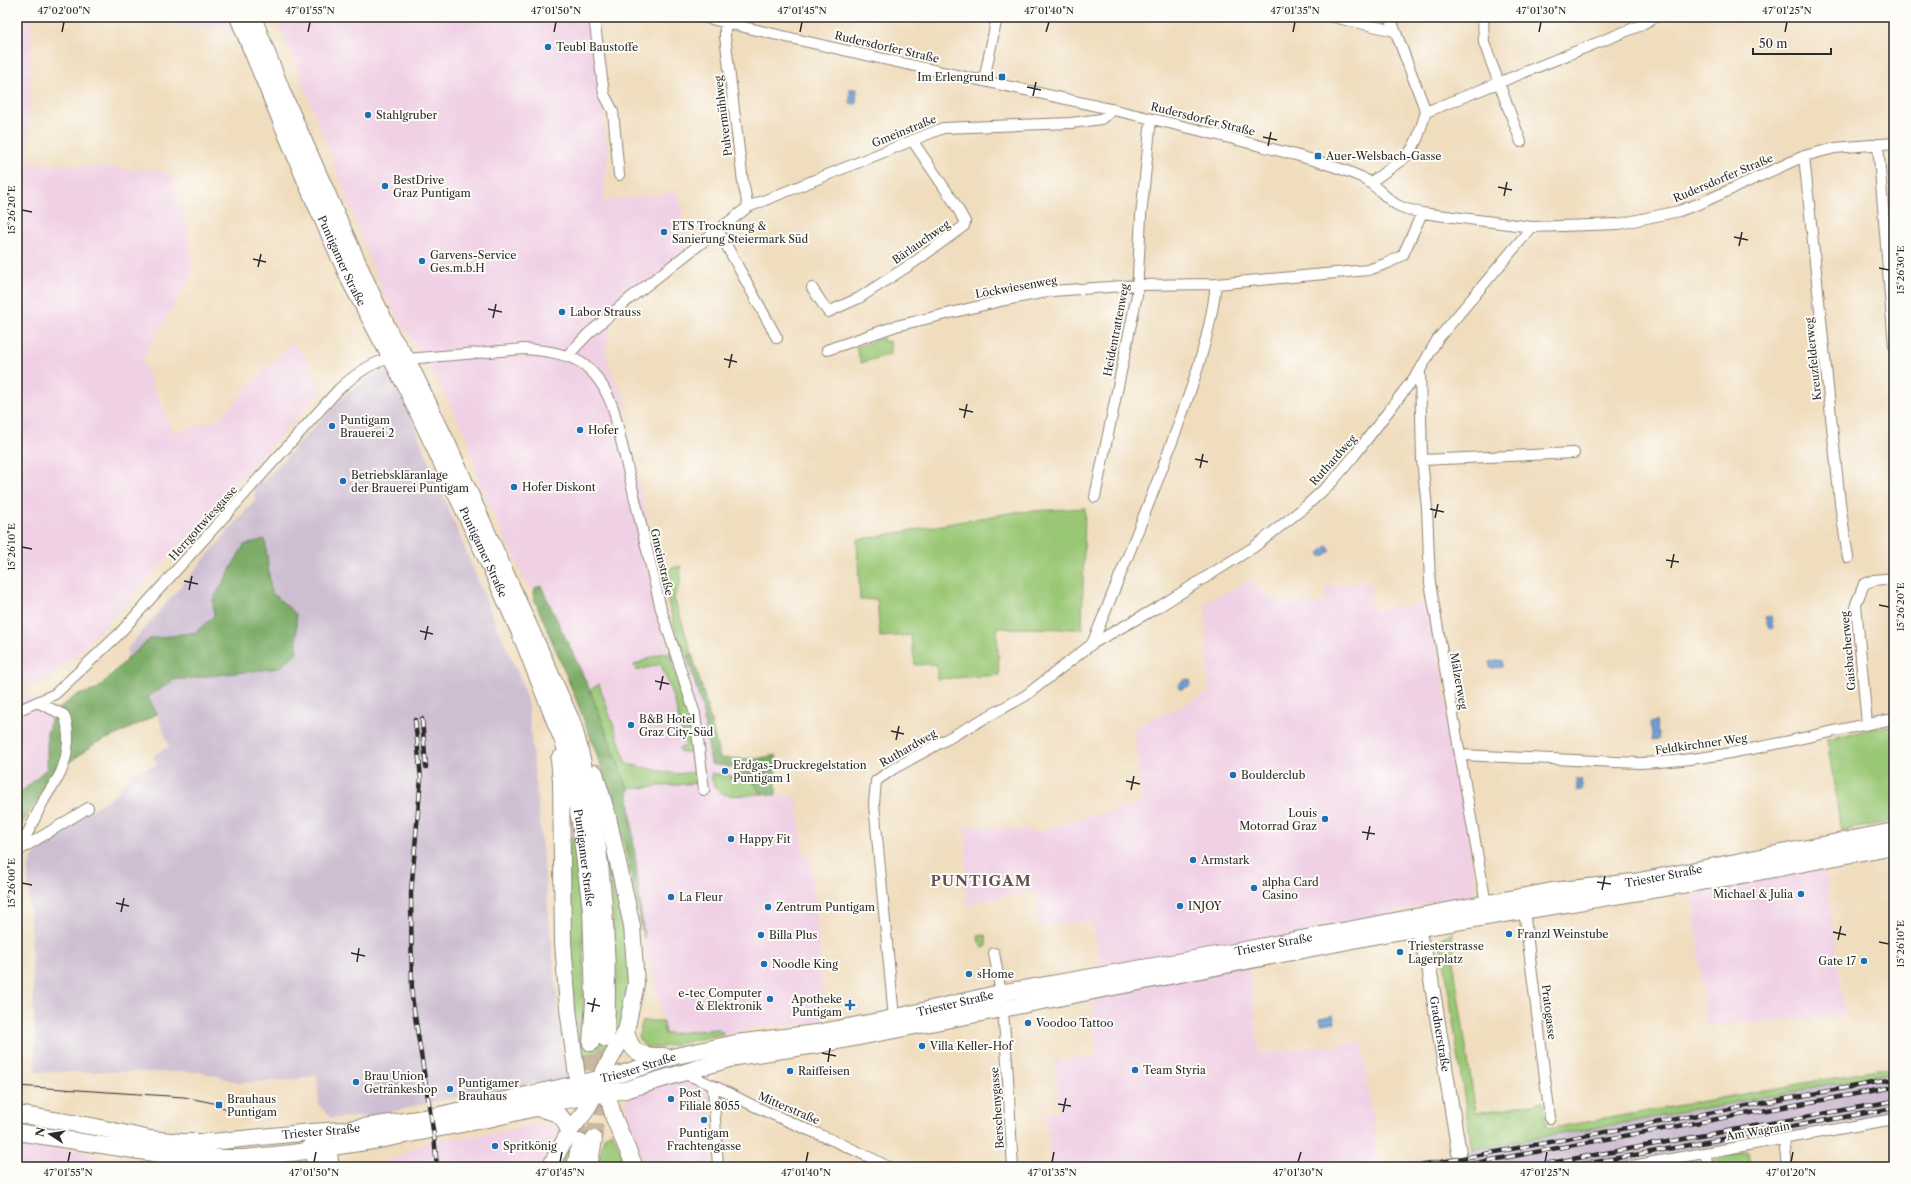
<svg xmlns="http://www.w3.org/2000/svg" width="1911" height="1184" viewBox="0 0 1911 1184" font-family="'Libre Caslon Text',serif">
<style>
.built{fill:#f0d0e5}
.industrial{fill:#cebed2}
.green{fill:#9ac775;stroke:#627950}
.forest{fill:#7bac66;stroke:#536c48}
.water{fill:#6d9fd8;stroke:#4c6582}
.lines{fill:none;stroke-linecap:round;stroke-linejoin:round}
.secondary-tunnel{stroke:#c9b9a1;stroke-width:14;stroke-dasharray:14 7;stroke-linecap:butt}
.primary-tunnel{stroke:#c9b9a1;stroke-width:16;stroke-dasharray:16 8;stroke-linecap:butt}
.minor-casing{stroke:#8e8474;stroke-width:12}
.secondary-casing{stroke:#8e8474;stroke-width:16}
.primary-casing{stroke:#8e8474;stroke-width:18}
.minor{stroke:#fff;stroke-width:10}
.secondary{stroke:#fff;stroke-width:14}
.primary{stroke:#fff;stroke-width:16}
.tram{stroke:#2b2b2b;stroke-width:1}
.rail-casing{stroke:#2b2b2b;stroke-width:4.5}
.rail{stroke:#fdfcf7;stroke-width:3;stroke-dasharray:9;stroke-linecap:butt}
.ticks{fill:none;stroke:#2b2b2b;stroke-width:1.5}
.poi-dot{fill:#1f6fb2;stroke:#fdfcf7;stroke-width:1.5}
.labels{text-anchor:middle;stroke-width:4;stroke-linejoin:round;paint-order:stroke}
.poi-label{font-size:11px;fill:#2b2b2b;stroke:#fdfcf7;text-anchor:start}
.street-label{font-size:11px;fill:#2b2b2b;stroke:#fdfcf7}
.district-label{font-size:15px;font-weight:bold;letter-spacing:1px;fill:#655058;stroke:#fdfcf7}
.neatline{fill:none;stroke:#2b2b2b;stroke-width:1.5}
.ticks-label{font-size:10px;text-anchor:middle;fill:#2b2b2b}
</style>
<rect width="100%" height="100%" fill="#fdfcf7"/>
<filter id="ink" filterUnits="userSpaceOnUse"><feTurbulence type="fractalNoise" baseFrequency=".025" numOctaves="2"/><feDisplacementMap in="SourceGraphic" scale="8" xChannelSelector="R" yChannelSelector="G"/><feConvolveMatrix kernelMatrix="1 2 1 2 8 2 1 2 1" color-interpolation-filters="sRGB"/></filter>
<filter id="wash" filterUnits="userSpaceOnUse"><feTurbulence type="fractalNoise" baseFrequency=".012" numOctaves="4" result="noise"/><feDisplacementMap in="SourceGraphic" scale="16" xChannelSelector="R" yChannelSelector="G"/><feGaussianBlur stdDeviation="0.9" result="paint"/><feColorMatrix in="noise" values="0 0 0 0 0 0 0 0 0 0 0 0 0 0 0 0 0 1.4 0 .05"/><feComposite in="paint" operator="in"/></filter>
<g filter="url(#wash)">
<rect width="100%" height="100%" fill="#f0ddbe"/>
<path class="built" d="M17,17h15l-4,146 135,8 12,8 12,46 6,48 -51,86 31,74 45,-13 73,-77 15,14 16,34 -126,135 -92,102 -55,51 -30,10 34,24 -6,20v35l-30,28z
M147,17h76l9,17 -10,-6 -31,-1 -31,-5z
M275,17h317l16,134 -5,50 76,-9 8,53 -4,13 -69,55 -9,42 24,54 -6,3 31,136 -12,3 27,103h23l13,44 15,60 35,1 21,-4v40l21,2 6,58h8l14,166 -37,5 -24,-1 -40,11 -1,-4 -5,-3 -54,5 -1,-13 -19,-82 -16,-150 -1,-25 -28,-79 -9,5 -48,-104 -13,2 -51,-106 -9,-40 -31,-61 -54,-85 -77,-203z
M1251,580l23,21 19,3 33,-1 -1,-17 45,-5 2,29 58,-7 46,285 -3,5 -126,30 -102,22 5,26 9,83 103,-12 17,125h-328l-6,-55 14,-1 -4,-51 42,-4 -5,-58 9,-31 -9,-46 -53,7 -2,-36 -39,5 -32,8v-79l74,6 42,-14 60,-15 -8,-75 75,-35 -4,-91z
M1825,866l20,150 -139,9 -13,-132z
M708,1069l3,98h-65l-20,-48 -2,-11 3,-4 -1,-10z
M541,1124l21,4 -18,39h-171l62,-28 35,-2z
M17,1142l22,2 54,10 7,13h-83z
M773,1163h11l20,4h-34z"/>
<path class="industrial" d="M378,371l8,1 10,14 13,28 90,217 22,49 7,26 37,372 -130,23 -60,15 -44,2 -12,-13 -2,-30 -25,5 -55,3 -19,-7 -20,-4h-162l-8,-203 4,-10 15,-20 8,-7 59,-36 19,-23 24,-8 -4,-9 16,-10 -12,-32 -29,-56 -1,-9 128,-149 -1,-12 7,-7 2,1 80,-85z
M1894,1073v41l-290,53h-221l92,-17 4,-2 151,-26z"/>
<path class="green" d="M883,338l2,4 5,-1 1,13 -30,9 -5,-16z
M1085,508l-3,121 -85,-1 2,47 -62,4 -1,-15 -21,1 -4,-30 -31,2 -3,-38 -17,1 -3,-60 158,-28z
M681,566l-1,17 -6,15 18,56 -5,3 -10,-24 -18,-62z
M662,653l7,1 17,52 10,44 -2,2h-13l-3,-3 8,-3 -11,-43 -14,-39 -25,7 -2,-6z
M599,684l28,80 49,10 20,-2 1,11 -69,6 -38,-99z
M1894,726v95l-53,10 -14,-92 49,-11z
M711,773l20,3v3l22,2 8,13c-22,1 -48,9 -50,-21z
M603,834l22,81 4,67 -10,52 -14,24 -21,8 -2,-1 -12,-93 -2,-135h6l9,80 1,128 29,-7 3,-3 -2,-3 -1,-129z
M1452,932l3,42 21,139 67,-11 4,27 347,-62v6l-264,49 -151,26 -7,3 -27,-185 -5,-21 2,-7z
M986,935l1,11 -3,2 -2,-1 -3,-5 -1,-6z
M643,1021h20l2,13 53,-5 5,3v2l-65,14 -13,-1 -7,-10z
M612,1131l15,36h-30l7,-30z
M568,1146l2,3 -4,18h-10z
M1748,1151l2,16h-37v-6l5,-5z"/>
<path class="forest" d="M265,539l6,53 25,22 1,38 -18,16 -105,12 -26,17 9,17 -38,20 -23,9 -39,28 -40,60v-35l30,-28v-35l6,-20 24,-18 19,-5 32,-32 22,-19 46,-7 18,-16 -1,-16 31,-55z
M541,586l49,104 38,99 16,150c-10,-51 -20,-101 -36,-151 -21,-65 -48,-129 -75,-192l2,-8z
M692,654l13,44 15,60 35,1 21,-4v40l-15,-1 -8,-13 -23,-2 1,-3h5l1,-8 -26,-4 -9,-57 -15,-50z"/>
<path class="water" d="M850,89h7l-1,15h-6z
M1327,546l4,5 -9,6 -3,-4z
M1771,616l2,12 -4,1 -4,-12z
M1502,660v7l-12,1v-6z
M1186,679l4,1 1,5 -9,4h-3v-6z
M1656,721l3,18 -6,1 -3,-17z
M1576,779h5l2,11 -6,1z
M1333,1015l2,7 -14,2 -1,-6z"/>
</g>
<g filter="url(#ink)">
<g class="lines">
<path class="secondary-tunnel" d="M1459,1153l2,14"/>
<path class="primary-tunnel" d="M594,1139l12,-100
M580,1142l11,-99"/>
<g class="minor-casing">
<path id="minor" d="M594,17l10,77 9,17 6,64
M703,17c184,46 371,80 554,128 35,9 72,18 104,32 14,7 23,20 36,28 8,4 16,6 25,8l110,14 87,-3 60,-13 22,-8 103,-47 31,-8 59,-5
M1333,17l62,14
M1483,17l1,26 37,99
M725,23v13l18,146 5,25
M984,80l13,-63
M1426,112l213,-86 16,-9
M1878,144l16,202
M1804,156l36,347 8,55
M1371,182l32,-23 9,-10 6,-12 8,-25 -36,-95
M718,230l59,108
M812,288l16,24 31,-14 57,-37 48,-35 1,-4 -11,-20 -42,-62
M827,350l69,-24 109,-26 47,-9 86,-6 78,-1 152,-14 20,-7 15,-8 19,-42
M568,355l20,-21 41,-35 119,-92 195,-79 128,-5 30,-4 8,-6 3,-4
M1420,370l2,90 5,48 3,75 56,321
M1422,460l152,-7
M1095,497l42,-202 4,-79 10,-97
M1092,644c26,-63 52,-127 76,-191 20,-55 42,-111 48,-169
M17,711l38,-17 63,-59 220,-245c14,-13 31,-27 50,-31 6,-2 13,0 19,0l117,-10c49,3 73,13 90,62l47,198 34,105 9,76
M1867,724l-11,-120 8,-20 10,-4 20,-2
M1461,755l178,8c86,-2 170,-29 255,-44
M17,851c11,-15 17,-33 26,-49 5,-11 13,-19 18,-30 7,-17 10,-39 3,-57l-27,-13
M18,851l70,-43
M1524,910l26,208
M994,953c14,70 14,143 19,214
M894,1018l-20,-214 2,-23 17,-12 132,-73 67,-52 68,-38 94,-59 52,-41 27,-25 21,-25 66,-86 17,-30 95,-113
M683,1074c27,7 52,24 78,35 42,20 86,35 127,58
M713,1087l5,80
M1784,1139l3,28
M1706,1153l1,14
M1626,1167l268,-48"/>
</g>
<g class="secondary-casing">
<g id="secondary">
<path id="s1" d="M1414,919l15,48 30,186"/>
</g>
</g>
<g class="primary-casing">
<g id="primary">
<path id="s2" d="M238,17l71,172 42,94 54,102 86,183 29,65 44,111 7,26 9,53 11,87 3,91 -3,42"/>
<path d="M253,17l30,77 86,194 23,49 15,22 42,88 124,277c29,104 37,208 33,315"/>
<path d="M559,759l2,22 2,161 5,67 10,75"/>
<path d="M626,1031c5,24 16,25 38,25"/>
<path d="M594,1083l6,-5 26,-47 10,-47 -4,-58 -24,-109 -13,-44"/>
<path d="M607,1093l7,25 21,49"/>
<path d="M535,1108c19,4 28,4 34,24l-19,35"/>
<path id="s3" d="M17,1114l79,13 54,12 32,3h30l99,-10 32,-2 88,-13 61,-14 129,-29 55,-18 60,-13 80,-10 68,-13 116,-27 228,-40 324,-62 82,-9 260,-51"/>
<path d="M17,1132l169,26h58l48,-5 87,-13 109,-21 47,-11 25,-7 65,-11 111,-33 87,-13 566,-111 348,-57 157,-30"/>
<path d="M569,1132l16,-20 9,-16 5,-4"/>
<path d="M312,1139l3,28"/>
<path d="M321,1141l7,7 3,19"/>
<path d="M575,1167l5,-25"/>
<path d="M589,1167l5,-28"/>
</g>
</g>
<use href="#minor" class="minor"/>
<use href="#secondary" class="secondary"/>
<use href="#primary" class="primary"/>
<path class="tram" d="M17,1086l167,11 29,6 34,15"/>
<g class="rail-casing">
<path id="rail" d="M422,719l4,48
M415,720l6,58 -10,115 1,104 22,139 3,31
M1414,1167l480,-88
M1453,1167l441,-80
M1528,1167l366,-66
M1568,1167l326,-59"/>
</g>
<use href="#rail" class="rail"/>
</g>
</g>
<path class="ticks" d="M62,32l2,-10M308,32l2,-10M554,32l2,-10M800,32l2,-10M1046,32l3,-10M1293,32l2,-10M1539,32l2,-10M1785,32l2,-10M1027,87l14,3M1033,96l3,-14M1263,137l14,3M1268,146l3,-14M1498,187l14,3M1504,196l3,-14M22,210l10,2M1734,237l14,3M1739,246l3,-14M253,259l13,3M258,267l3,-13M1879,268l10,2M488,309l14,3M493,318l3,-14M724,359l13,3M729,368l3,-14M959,409l14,3M964,418l3,-14M1195,459l13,3M1200,468l3,-14M1430,509l14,3M1435,518l3,-14M22,547l10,2M1666,560l13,2M1671,568l3,-14M184,581l14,3M189,590l3,-14M1879,605l10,2M420,631l13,3M425,640l3,-14M655,681l14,3M660,690l3,-14M891,731l13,3M896,740l3,-14M1126,781l14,3M1131,790l3,-14M1362,832l13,2M1367,840l3,-14M1597,882l14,2M22,883l10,2M1602,890l3,-14M116,903l13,3M121,912l3,-14M1833,932l13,3M1838,940l3,-14M1879,942l10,2M351,953l14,3M357,962l2,-14M587,1003l13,3M592,1012l3,-14M822,1053l14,3M828,1062l2,-14M1058,1104l13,2M1063,1112l3,-14M68,1162l2,-10M314,1162l2,-10M560,1162l2,-10M806,1162l2,-10M1052,1162l2,-10M1298,1162l3,-10M1545,1162l2,-10M1791,1162l2,-10"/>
<g class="poi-dot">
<circle cx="548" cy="47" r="4"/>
<rect x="998" y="73" width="8" height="8" rx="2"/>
<circle cx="368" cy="115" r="4"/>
<rect x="1314" y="152" width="8" height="8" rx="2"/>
<circle cx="385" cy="186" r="4"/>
<circle cx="664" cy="232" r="4"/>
<circle cx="422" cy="261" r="4"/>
<circle cx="562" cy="312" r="4"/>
<circle cx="332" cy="426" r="4"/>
<circle cx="580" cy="430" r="4"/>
<circle cx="343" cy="481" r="4"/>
<circle cx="514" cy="487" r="4"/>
<circle cx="631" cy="725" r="4"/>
<circle cx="725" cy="771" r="4"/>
<circle cx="1233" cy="775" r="4"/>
<circle cx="1325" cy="819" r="4"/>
<circle cx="731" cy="839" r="4"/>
<circle cx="1193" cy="860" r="4"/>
<circle cx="1254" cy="888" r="4"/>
<circle cx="1801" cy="894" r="4"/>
<circle cx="671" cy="897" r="4"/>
<circle cx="1180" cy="906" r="4"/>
<circle cx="768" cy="907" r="4"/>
<circle cx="1509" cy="934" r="4"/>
<circle cx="761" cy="935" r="4"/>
<circle cx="1400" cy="952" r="4"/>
<circle cx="1864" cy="961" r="4"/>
<circle cx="764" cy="964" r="4"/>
<circle cx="969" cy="974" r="4"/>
<circle cx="770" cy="999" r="4"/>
<path d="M848 999h4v4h4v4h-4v4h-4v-4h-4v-4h4z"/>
<circle cx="1028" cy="1023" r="4"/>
<circle cx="922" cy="1046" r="4"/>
<circle cx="1135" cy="1070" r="4"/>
<circle cx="790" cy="1071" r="4"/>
<circle cx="356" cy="1082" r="4"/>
<circle cx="450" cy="1089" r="4"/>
<circle cx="671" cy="1099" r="4"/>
<rect x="215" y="1101" width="8" height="8" rx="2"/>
<circle cx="704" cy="1120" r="4"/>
<circle cx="495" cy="1146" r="4"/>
</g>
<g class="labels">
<g class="poi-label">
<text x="556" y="51">Teubl Baustoffe</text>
<text x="994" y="81" text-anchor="end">Im Erlengrund</text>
<text x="376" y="119">Stahlgruber</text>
<text x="1326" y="160">Auer-Welsbach-Gasse</text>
<text x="393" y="184">BestDrive<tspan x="393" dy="13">Graz Puntigam</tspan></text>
<text x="672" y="230">ETS Trocknung &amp;<tspan x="672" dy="13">Sanierung Steiermark Süd</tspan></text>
<text x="430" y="259">Garvens-Service<tspan x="430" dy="13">Ges.m.b.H</tspan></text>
<text x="570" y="316">Labor Strauss</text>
<text x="340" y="424">Puntigam<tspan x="340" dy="13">Brauerei 2</tspan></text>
<text x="588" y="434">Hofer</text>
<text x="351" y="479">Betriebskläranlage<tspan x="351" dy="13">der Brauerei Puntigam</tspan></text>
<text x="522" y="491">Hofer Diskont</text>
<text x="639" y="723">B&amp;B Hotel<tspan x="639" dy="13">Graz City-Süd</tspan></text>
<text x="733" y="769">Erdgas-Druckregelstation<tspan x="733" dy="13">Puntigam 1</tspan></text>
<text x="1241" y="779">Boulderclub</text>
<text x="1317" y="817" text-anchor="end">Louis<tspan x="1317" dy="13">Motorrad Graz</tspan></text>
<text x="739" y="843">Happy Fit</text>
<text x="1201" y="864">Armstark</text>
<text x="1262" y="886">alpha Card<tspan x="1262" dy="13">Casino</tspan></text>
<text x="1793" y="898" text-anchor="end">Michael &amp; Julia</text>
<text x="679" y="901">La Fleur</text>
<text x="1188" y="910">INJOY</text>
<text x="776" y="911">Zentrum Puntigam</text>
<text x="1517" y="938">Franzl Weinstube</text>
<text x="769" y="939">Billa Plus</text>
<text x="1408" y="950">Triesterstrasse<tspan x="1408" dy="13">Lagerplatz</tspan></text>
<text x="1856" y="965" text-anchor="end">Gate 17</text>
<text x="772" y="968">Noodle King</text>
<text x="977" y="978">sHome</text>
<text x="762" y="997" text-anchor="end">e-tec Computer<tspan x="762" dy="13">&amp; Elektronik</tspan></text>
<text x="842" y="1003" text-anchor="end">Apotheke<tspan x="842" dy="13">Puntigam</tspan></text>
<text x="1036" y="1027">Voodoo Tattoo</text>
<text x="930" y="1050">Villa Keller-Hof</text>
<text x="1143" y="1074">Team Styria</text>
<text x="798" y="1075">Raiffeisen</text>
<text x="364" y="1080">Brau Union<tspan x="364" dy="13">Getränkeshop</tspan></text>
<text x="458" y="1087">Puntigamer<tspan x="458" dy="13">Brauhaus</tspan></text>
<text x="679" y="1097">Post<tspan x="679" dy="13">Filiale 8055</tspan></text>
<text x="227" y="1103">Brauhaus<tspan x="227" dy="13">Puntigam</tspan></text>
<text x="704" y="1137" text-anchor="middle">Puntigam<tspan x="704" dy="13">Frachtengasse</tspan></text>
<text x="503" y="1150">Spritkönig</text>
</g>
<g class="street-label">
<text transform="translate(887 47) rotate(13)" y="4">Rudersdorfer Straße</text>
<text transform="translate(723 116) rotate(-97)" y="4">Pulvermühlweg</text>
<text transform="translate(1203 119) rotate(14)" y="4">Rudersdorfer Straße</text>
<text transform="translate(904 131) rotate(-22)" y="4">Gmeinstraße</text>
<text transform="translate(1723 178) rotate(-23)" y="4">Rudersdorfer Straße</text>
<text transform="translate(921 242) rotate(-35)" y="4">Bärlauchweg</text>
<text dy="4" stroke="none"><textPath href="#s2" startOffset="265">Puntigamer Straße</textPath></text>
<text transform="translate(1016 287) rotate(-10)" y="4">Löckwiesenweg</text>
<text transform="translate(1116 330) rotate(-79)" y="4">Heidentrattenweg</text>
<text transform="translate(1813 359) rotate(-96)" y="4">Kreuzfelderweg</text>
<text transform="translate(1333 460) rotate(-48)" y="4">Ruthardweg</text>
<text transform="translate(203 523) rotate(-48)" y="4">Herrgottwiesgasse</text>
<text dy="4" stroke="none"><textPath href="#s2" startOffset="589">Puntigamer Straße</textPath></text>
<text transform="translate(662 562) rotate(77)" y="4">Gmeinstraße</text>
<text transform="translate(1848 651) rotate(-95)" y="4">Gaisbacherweg</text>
<text transform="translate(1459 681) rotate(80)" y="4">Mälzerweg</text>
<text transform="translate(1701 744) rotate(-8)" y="4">Feldkirchner Weg</text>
<text transform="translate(908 748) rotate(-30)" y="4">Ruthardweg</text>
<text dy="4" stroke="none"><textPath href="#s2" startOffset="913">Puntigamer Straße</textPath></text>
<text dy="4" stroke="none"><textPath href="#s3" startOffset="1675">Triester Straße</textPath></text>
<text dy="4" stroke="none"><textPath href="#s3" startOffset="1279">Triester Straße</textPath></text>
<text dy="4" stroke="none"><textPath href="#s3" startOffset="955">Triester Straße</textPath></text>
<text transform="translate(1549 1012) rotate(83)" y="4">Pratogasse</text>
<text dy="4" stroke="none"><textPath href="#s1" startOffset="118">Gradnerstraße</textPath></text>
<text dy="4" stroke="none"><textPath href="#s3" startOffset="631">Triester Straße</textPath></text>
<text transform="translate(789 1108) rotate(23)" y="4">Mitterstraße</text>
<text transform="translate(997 1108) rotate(-94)" y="4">Berschenygasse</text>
<text transform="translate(1758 1131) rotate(-10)" y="4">Am Wagrain</text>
<text dy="4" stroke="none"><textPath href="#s3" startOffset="307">Triester Straße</textPath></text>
</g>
<g class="district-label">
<text x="981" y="886">PUNTIGAM</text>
</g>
</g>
<rect width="1911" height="1184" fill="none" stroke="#fdfcf7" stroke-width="44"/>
<g transform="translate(50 1134) rotate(282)" stroke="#fdfcf7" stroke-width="3" paint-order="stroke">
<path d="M0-3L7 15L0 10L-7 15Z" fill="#2b2b2b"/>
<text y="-6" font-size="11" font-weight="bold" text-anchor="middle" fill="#2b2b2b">N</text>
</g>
<path d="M1753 48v6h78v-6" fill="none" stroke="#2b2b2b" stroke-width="2"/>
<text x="1759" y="48" font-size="12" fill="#2b2b2b" stroke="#fdfcf7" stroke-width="3" paint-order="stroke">50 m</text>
<rect x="22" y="22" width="1867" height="1140" class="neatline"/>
<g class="ticks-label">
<text x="64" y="14">47°02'00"N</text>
<text x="310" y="14">47°01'55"N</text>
<text x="556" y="14">47°01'50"N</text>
<text x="802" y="14">47°01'45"N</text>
<text x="1049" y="14">47°01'40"N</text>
<text x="1295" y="14">47°01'35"N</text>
<text x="1541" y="14">47°01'30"N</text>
<text x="1787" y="14">47°01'25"N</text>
<text transform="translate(11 210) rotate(-90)" y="4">15°26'20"E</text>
<text transform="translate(1900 270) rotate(-90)" y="4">15°26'30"E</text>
<text transform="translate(11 547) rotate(-90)" y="4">15°26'10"E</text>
<text transform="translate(1900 607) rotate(-90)" y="4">15°26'20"E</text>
<text transform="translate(11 883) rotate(-90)" y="4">15°26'00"E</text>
<text transform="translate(1900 944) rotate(-90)" y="4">15°26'10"E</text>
<text x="68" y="1176">47°01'55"N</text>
<text x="314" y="1176">47°01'50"N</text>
<text x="560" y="1176">47°01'45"N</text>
<text x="806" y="1176">47°01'40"N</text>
<text x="1052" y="1176">47°01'35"N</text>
<text x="1298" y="1176">47°01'30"N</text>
<text x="1545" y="1176">47°01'25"N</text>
<text x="1791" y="1176">47°01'20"N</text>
</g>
</svg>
